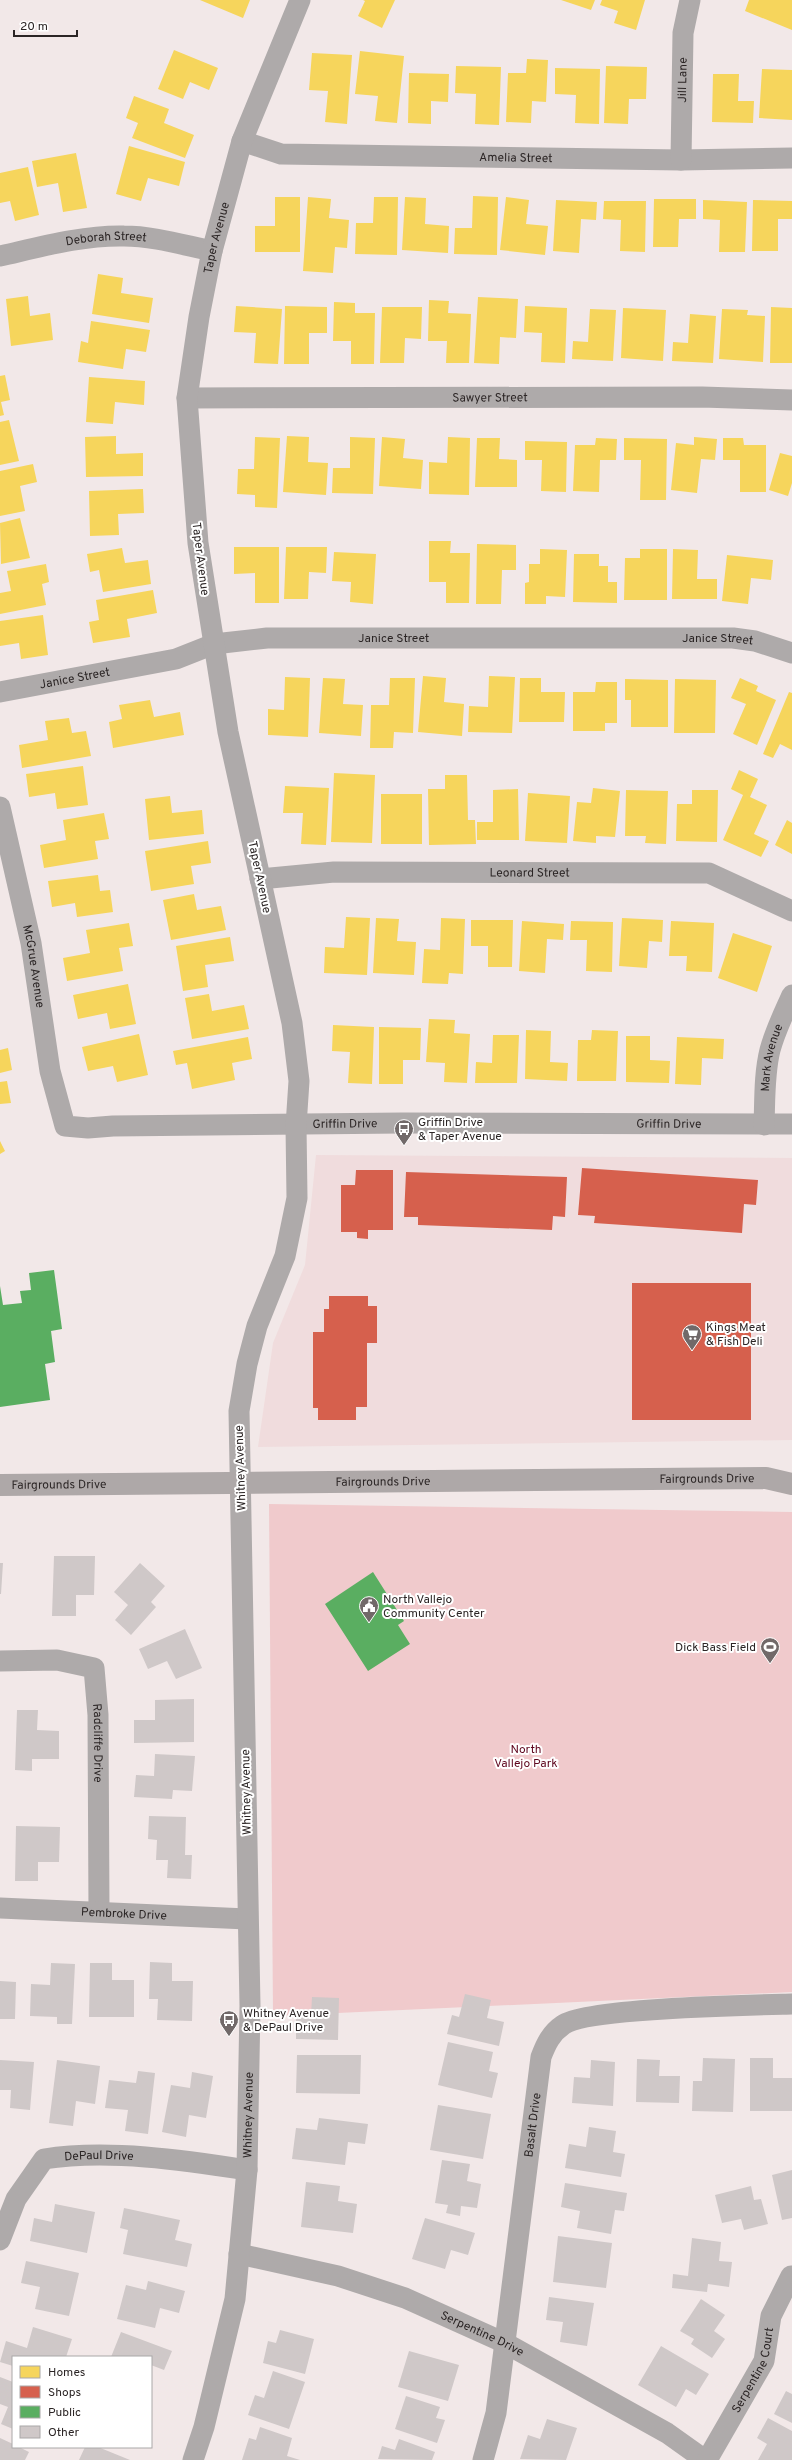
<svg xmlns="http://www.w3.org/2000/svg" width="792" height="2460" viewBox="0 0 792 2460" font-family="Overpass,sans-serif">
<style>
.built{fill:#f0dcdd}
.green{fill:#f0cacc}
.homes{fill:#f6d55c}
.shops{fill:#d6604d}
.public{fill:#5aae61}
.building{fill:#cfc8c8}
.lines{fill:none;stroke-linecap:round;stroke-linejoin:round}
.minor{stroke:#aeaaaa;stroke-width:21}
.secondary{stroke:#aea8a8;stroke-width:22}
.labels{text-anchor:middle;stroke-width:4;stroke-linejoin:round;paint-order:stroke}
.street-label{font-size:12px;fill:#2b2525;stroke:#fff}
.poi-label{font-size:12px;fill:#2b2525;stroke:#fff;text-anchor:start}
.park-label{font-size:12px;fill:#5e061e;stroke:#fff}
</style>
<rect width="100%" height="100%" fill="#f2e8e8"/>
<path class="built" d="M316,1155l476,3v282l-534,7 15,-104 32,-78z"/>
<path class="green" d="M269,1504l523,8v480l-519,24z"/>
<path class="homes" d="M200,0h50l-7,18z
M363,0h32l-13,28 -24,-12 7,-15z
M561,0h34l-4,10z
M602,0h43l-9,30 -22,-7 4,-12 -18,-6z
M749,0h43v30l-47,-19z
M174,50l44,18 -9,22 -19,-8 -7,17 -25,-10z
M360,51l44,5 -7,67 -22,-2 3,-25 -23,-2z
M312,53l40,2 -5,69 -22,-2 3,-31 -19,-1z
M527,59l21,1 -2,42 -14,-1 -1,22 -25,-1 2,-49h18z
M456,66l45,1 -2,58 -24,-1 1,-30 -21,-1z
M606,66l41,1 -1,32h-17l-1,25 -24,-1z
M555,68l45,1 -1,55 -24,-1 1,-28 -21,-1z
M762,69l30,1v50l-33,-2z
M409,73l40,1 -1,28 -17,-1v23l-23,-1z
M713,74h26l-1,27h16l-1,22 -41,-1z
M134,96l35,13 -5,14 30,12 -9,23 -53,-20 6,-15 -12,-5z
M129,146l56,16 -6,24 -31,-8 -7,23 -25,-7z
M76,153l11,55 -24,4 -5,-29 -21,4 -5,-26z
M28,167l11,48 -24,6 -5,-20 -10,2v-30z
M473,196l25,1 -1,58 -43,-1 1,-26h17z
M275,197h25v55h-45v-26h20z
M308,197l23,2 -2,19 20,2 -2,28 -12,-1 -2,26 -30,-2z
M374,197h24l-1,58 -42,-1 1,-31h17z
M405,197l21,1 -1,26 24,2 -1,27 -46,-3z
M506,197l23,3 -3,24 22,2 -3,29 -45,-5z
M654,199h42v20h-17l-1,28h-25z
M556,200l41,2 -1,18 -15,-1 -2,34 -26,-2z
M703,200l44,2 -2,50h-26l1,-32 -17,-1z
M753,200l39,1v18h-14v32h-26z
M604,201h42l-1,51 -25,-1 1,-31 -18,-1z
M98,274l25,4 -2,15 32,5 -4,25 -57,-9z
M28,296l2,20 20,-3 3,27 -42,6 -5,-47z
M478,297l40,2 -2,39 -16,-1 -1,27 -25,-1z
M429,300l20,1 -1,12 23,1 -2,49h-23l1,-22h-19z
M334,302l21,1v10h20l-1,51h-23v-23h-18z
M236,306l46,3 -4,55 -24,-1 2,-30 -22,-1z
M285,306l42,1v26h-18v31h-25z
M525,306l42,2 -2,55 -24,-1 1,-29 -18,-1z
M382,307h40l-1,32 -16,-1 -1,25h-24z
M771,307l21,1v55h-22z
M623,308l43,2 -3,51 -42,-3z
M590,309l26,1 -3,51 -41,-2 1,-18 15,1z
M722,309l26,1 -1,5 18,1 -2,46 -44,-3z
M690,314l26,2 -3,47 -41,-2 1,-19 15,1z
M91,321l59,9 -4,22 -20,-3 -3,20 -45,-7 3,-21 7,2z
M5,375l5,25 -9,2 3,13 -4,1v-40z
M89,377l56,4 -1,24 -29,-3 -2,22 -27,-2z
M9,420l10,41 -19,4v-43z
M116,436v18l27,-1v23l-57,1 -1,-40z
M287,436l22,1 -1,25 20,1 -2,32 -43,-3z
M255,437l25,1 -3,70 -22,-1v-12l-18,-1 1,-25h16z
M350,437l25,1 -2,56 -41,-1 1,-25h17z
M382,437l23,2 -2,19 20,2 -2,29 -42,-3z
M448,437l22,1 -1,57 -40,-1v-32l18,1z
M694,437l23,2 -2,21 -14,-1 -4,34 -26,-3 5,-47 18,2z
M477,438h23l-1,21 18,1v27h-42z
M596,438l21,1 -1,21h-16l-1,32 -26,-1 2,-46h20z
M624,438l43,1 -1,61h-26l1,-40h-17z
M723,438h20l1,7h22v47h-26v-32h-17z
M525,441l42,1 -1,50 -25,-1 1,-31h-17z
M780,453l12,3v27l-4,13 -19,-6z
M33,464l4,18 -17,4 5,25 -25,5v-45z
M143,489l1,24 -26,1 1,21 -29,1 -1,-45z
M20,518l10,40 -29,6 -1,-41z
M429,541h22l-1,12h20l-1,50h-23v-21h-17z
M477,544l39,1v25h-14l-1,34h-25z
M234,547h45v56h-24v-30l-21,1z
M286,547h41l-1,26 -17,-1 -1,27h-24z
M122,548l3,15 23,-3 3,24 -48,8 -4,-22 -9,2 -3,-18z
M540,549l27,1 -2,47 -19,-1v8h-21v-21l4,-1v-18h11z
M640,549h27v51h-43l1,-42h15z
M673,549l25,1 -1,29h20v20h-45z
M334,552l42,2 -3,50 -23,-2 1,-20 -19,-1z
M574,554h25v12h9v16h9v21l-44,-1z
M727,555l46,5 -2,20 -20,-2 -3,26 -26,-3z
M46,564l3,18 -7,2 4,21 -46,9v-21l11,-2 -4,-20z
M153,590l4,23 -30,6 3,18 -37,6 -4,-21 10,-2 -3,-20z
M43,615l5,40 -27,4 -2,-16 -19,3v-25z
M423,676l23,2 -2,24 20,2 -2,32 -44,-4z
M489,676l26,1 -3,56 -44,-1 1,-26 19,1z
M285,677l25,1 -2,59 -40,-2v-26l16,1z
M323,678l22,1 -2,25 20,1 -2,31 -42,-3z
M390,678h25l-2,55 -19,-1 -1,16h-23l1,-43h18z
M520,678h21v14h24l-1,30h-45z
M740,678l18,8 -2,5 20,9 -19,45 -24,-11 13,-30 -15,-6z
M625,679l43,1v47h-37v-27h-6z
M675,679l41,1 -1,53h-41z
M596,682h21v41h-12v8h-32v-39h22z
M789,692l3,1v57l-12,-6 -7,14 -10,-4z
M150,700l4,17 26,-5 4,23 -71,13 -4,-26 13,-3 -3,-14z
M69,718l3,15 14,-2 5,25 -69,12 -3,-23 29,-5 -3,-19z
M83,766l5,39 -31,4 -2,-16 -26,4 -3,-23z
M739,770l19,9 -8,18 17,8 -13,29 15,7 -8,16 -38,-17 20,-45 -12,-6z
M334,773l41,2 -3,68 -41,-1z
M445,775h22l1,45h7l1,24 -47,1 -1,-56h17z
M285,786l44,2 -3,57 -25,-1 2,-31h-20z
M593,788l27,3 -5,46 -19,-1v7l-23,-2 4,-39 14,1z
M518,789l1,51h-42v-18h16v-32z
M626,790l42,1 -2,53 -21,-1 1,-7h-21z
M692,790h26l-1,52 -41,-1 1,-37h15z
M528,793l42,3 -3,47 -42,-2z
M381,794h41v50h-41z
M170,796l2,17 30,-3 2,24 -55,6 -4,-41z
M104,813l5,26 -14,2 3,18 -54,9 -4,-23 26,-5 -3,-20z
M787,820l5,3v31l-17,-9z
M208,841l3,22 -20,3 3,18 -43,7 -6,-40z
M98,875l2,16 10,-1 3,22 -36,5 -2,-14 -23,4 -4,-26z
M194,894l3,16 24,-4 5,24 -55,10 -8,-40z
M346,917l24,1 -3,57 -43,-2 1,-26 19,1z
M376,918l23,1 -2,22 19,1 -2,33 -41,-2z
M441,918l24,1 -2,55 -14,-1 -1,11 -26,-1 2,-34 16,1z
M622,918l41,2 -1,22 -13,-1 -2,27 -28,-2z
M471,920h42l-1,47h-24v-21h-17z
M522,921l42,3 -1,16 -16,-1 -2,34 -26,-2z
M571,921l42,1 -1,50 -26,-1 1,-31h-17z
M671,921l43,2 -2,49 -26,-1 1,-15h-18z
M129,923l4,23 -14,2 4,23 -56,10 -4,-23 27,-5 -4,-23z
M733,933l39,13 -15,46 -39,-14z
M230,937l4,24 -29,4 3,22 -25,4 -7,-45z
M128,984l8,40 -26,5 -3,-16 -29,6 -5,-24z
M209,994l3,17 32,-6 5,24 -57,10 -7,-41z
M429,1019l26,1 -1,13 16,1 -3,49 -23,-1 1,-19 -19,-1z
M333,1025l41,2 -2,57 -24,-1 2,-31 -18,-1z
M379,1027l42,1 -1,32h-17v24h-24z
M526,1030l25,1 -1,31 18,1 -1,18 -42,-2z
M592,1030l26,1 -2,50h-39l1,-41h13z
M139,1034l9,41 -31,7 -4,-16 -25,5 -6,-24z
M493,1035h26l-2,48h-42l1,-21 16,1z
M626,1036h24v24l20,1 -1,22 -43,-1z
M248,1037l4,22 -20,4 3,17 -43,9 -5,-26 -11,2 -3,-14z
M677,1037l47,2 -1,20 -21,-1 -1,27 -26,-1z
M8,1048l4,22 -12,3v-23z
M7,1081l4,22 -11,1v-22z
M0,1141l5,10 -5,3z"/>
<path class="shops" d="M582,1168l176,12 -2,25 -12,-1 -2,29 -148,-10 1,-7 -17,-1z
M356,1170h37v60h-25v9l-11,-1v-6h-16v-47h14z
M406,1172l161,5 -2,40 -12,-1 -1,14 -134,-5v-8h-14z
M632,1283h119v137h-119z
M329,1296h39v10h9v37h-10v64h-11v13h-38v-12h-5v-76h11v-23h5z"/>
<path class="public" d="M54,1270l8,59 -11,2 4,31 -10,2 5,36 -50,7v-121l3,19 19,-2 -2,-12 11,-1 -2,-17z
M373,1572l31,49 -6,4 12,19 -42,27 -43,-67z"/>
<path class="building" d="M54,1556h41l-1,39h-18v21h-24z
M0,1563h3l-2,31h-1z
M140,1563l25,23 -14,16 5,5 -25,28 -16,-15 13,-15 -14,-13z
M185,1629l17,39 -26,11 -9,-18 -19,8 -9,-20z
M194,1699v43l-60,1v-23h21v-20z
M17,1710h21l-1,20 22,1v28h-27v12l-17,-1z
M155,1754l40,2 -3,35 -19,-1 -1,9 -38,-2 2,-22 18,1z
M149,1816l37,1 -1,38h7l-1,24 -24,-1 1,-18h-12l1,-20 -9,-1z
M16,1826l44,1 -1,35h-21v19h-23z
M150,1962l22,1v18h21l-1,40 -35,-1 1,-21h-9z
M51,1963l24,1 -3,60h-15v-7l-27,-1 1,-32 19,1z
M90,1963h22v17h22v37h-45z
M0,1981l16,1 -1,37h-15z
M465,1994l26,6 -4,18 17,4 -5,24 -52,-12 5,-19 7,2z
M312,1997l27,1 -1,42 -42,-1v-23h15z
M448,2042l45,10 -4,19 9,2 -6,25 -54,-13z
M297,2055h64l-1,39 -64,-1z
M703,2058l32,1 -2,53 -41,-1 1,-30h9z
M750,2058h23v20h19v33h-42z
M637,2059l23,1 -1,16h21l-1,27 -43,-1z
M0,2060l34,2 -4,48 -20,-2 1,-18h-11z
M57,2060l43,6 -5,38 -19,-3 -3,25 -24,-3z
M591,2060l24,2 -2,44 -41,-3 2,-26 16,1z
M138,2071l17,2 -7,61 -23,-3 3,-21 -23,-2 4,-28 27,3z
M192,2072l21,4 -7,42 -17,-3 -3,22 -24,-5 9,-47 19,3z
M438,2105l53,9 -8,45 -53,-9z
M319,2118l49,6 -3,20 -17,-2 -3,23 -53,-6 4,-31 21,2z
M589,2127l27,4 -3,21 12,2 -4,23 -56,-9 4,-24 17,3z
M442,2160l28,4 -3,17 14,3 -4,24 -16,-2 -1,10 -14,-3 2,-8 -13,-2z
M792,2170v48l-10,2 -10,-45z
M306,2182l34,4 -2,15 19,3 -4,29 -52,-6z
M565,2183l62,10 -3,18 -9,-1 -4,24 -34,-6 3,-17 -19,-4z
M751,2186l3,14 7,-1 7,25 -24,6 -3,-11 -19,4 -7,-28z
M55,2204l40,8 -8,41 -57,-12 4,-23 18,4z
M124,2208l56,12 -5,20 17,4 -5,23 -64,-13 5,-24 -8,-2z
M425,2218l50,15 -7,22 -17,-5 -6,19 -33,-10z
M558,2236l54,7 -6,45 -53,-6z
M692,2238l29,4 -2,19 13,1 -3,25 -21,-3 -1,8 -35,-4 1,-14 15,2z
M26,2261l53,12 -10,43 -34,-7 5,-22 -19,-4z
M148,2281l37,10 -6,22 -19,-5 -5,20 -38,-9 9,-34 20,5z
M549,2297l45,6 -7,43 -27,-4 3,-20 -17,-2z
M701,2299l24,16 -11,16 11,8 -13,19 -21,-14 3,-5 -14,-8z
M33,2327l39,12 -6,18h-53v9l-13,-4 6,-21 21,7z
M280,2330l34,9 -9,35 -42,-11 5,-22 8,2z
M121,2332l51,19 -8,19 -13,-5v-8h-40z
M661,2346l48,28 -13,21 -10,-6 -10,18 -38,-22z
M409,2351l50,14 -11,36 -50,-14z
M273,2371l32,11 -16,47 -41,-14 7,-20 9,3z
M0,2377l13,5v47l-12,-5 7,-17 -8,-3z
M786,2391l6,3v29l-18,-9z
M406,2396l34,11 -4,11 9,2 -8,23 -42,-14z
M768,2418l24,13v29h-34l9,-16 -10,-6z
M547,2419l30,9 -11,32 -46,-1 8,-24 12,4z
M260,2427l32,11 -5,18 13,4h-58l7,-22 7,2z
M0,2438l13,6v3h6l10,5 -4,8h-25z
M399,2439l36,13 -3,8 -54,-1 4,-13 13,4z
M85,2447h13l32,13h-51z"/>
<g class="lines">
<g class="minor">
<path id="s1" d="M242,141l39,13 400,6 111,-2"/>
<path id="s2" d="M681,160l2,-127 7,-33"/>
<path id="s3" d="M0,256c40,-9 83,-21 124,-20 29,0 59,9 88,15"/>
<path id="s4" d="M187,398l515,-1 90,3"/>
<path id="s5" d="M0,692l176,-33 38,-15 53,-6h466l22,3 37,12"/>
<path id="s6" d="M0,807l31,136 19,128 15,55 23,2 25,-2 289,-3 390,1"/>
<path id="s7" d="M260,879l74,-7 375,1 83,38"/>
<path id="s8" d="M764,1125c1,-25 0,-51 6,-75 5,-19 14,-37 22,-55"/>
<path id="s9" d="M0,1661l57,-1 37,8 4,47 1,196"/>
<path id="s10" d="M0,1908l247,11"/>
<path id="s11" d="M0,2240l16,-41 28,-40c63,-10 140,1 203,11"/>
<path id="s12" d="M239,2254l99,22 67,22 100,45 162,90 38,27"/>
<path id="s13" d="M193,2460l11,-33 31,-128 12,-129 3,-164 -11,-595 8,-47 10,-38 28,-70 12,-58 -1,-72 3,-45 -7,-58 -64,-291 -30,-189 -11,-145 12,-81 13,-66 30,-110 58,-141"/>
<path id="s14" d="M483,2460l13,-47 45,-356c5,-13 10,-24 22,-32 22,-17 192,-20 229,-21"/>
<path id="s15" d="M707,2460l57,-99 7,-45 20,-40"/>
</g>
<path class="secondary" id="s16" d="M0,1485l766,-7 26,6"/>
</g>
<defs>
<g id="bus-pin" transform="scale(1)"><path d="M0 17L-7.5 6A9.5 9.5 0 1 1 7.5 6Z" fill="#716969" stroke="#fff"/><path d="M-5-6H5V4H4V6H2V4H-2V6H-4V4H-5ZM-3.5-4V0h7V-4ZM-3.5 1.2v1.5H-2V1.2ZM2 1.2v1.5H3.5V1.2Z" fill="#fff"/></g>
<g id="supermarket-pin" transform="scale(1)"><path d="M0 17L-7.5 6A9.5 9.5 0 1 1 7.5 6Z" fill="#716969" stroke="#fff"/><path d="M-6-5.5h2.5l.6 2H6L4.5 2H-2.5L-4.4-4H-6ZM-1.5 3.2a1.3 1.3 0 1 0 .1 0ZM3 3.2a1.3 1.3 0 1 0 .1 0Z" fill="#fff"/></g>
<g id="civic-pin" transform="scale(1)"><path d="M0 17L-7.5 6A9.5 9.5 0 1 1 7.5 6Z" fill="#716969" stroke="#fff"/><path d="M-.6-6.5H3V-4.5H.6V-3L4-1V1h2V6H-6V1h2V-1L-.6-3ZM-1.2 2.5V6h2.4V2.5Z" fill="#fff"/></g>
<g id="stadium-pin" transform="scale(1)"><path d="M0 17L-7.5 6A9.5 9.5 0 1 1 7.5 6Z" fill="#716969" stroke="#fff"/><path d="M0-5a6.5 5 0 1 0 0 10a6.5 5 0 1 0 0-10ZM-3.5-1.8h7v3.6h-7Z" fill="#fff"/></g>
</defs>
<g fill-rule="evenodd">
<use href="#bus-pin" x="404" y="1129"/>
<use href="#supermarket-pin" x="692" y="1334"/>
<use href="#civic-pin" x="369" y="1606"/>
<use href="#stadium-pin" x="770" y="1647"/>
<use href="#bus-pin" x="229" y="2020"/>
</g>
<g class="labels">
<g class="street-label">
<text dy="4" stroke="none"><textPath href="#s2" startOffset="80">Jill Lane</textPath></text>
<text dy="4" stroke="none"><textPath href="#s1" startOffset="276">Amelia Street</textPath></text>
<text dy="4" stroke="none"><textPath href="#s13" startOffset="2250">Taper Avenue</textPath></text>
<text dy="4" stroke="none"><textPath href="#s3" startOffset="108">Deborah Street</textPath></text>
<text dy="4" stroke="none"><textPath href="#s4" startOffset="303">Sawyer Street</textPath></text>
<text transform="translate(201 559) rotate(83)" y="4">Taper Avenue</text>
<text dy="4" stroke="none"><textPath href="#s5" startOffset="400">Janice Street</textPath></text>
<text dy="4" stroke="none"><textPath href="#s5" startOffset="724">Janice Street</textPath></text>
<text dy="4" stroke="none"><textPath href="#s5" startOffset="76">Janice Street</textPath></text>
<text dy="4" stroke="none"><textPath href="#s7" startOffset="270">Leonard Street</textPath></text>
<text transform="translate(260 877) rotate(78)" y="4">Taper Avenue</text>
<text dy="4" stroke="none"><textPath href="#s6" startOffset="163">McGrue Avenue</textPath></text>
<text dy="4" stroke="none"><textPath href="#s8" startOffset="68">Mark Avenue</textPath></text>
<text dy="4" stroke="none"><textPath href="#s6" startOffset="930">Griffin Drive</textPath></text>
<text dy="4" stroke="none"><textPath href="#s6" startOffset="606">Griffin Drive</textPath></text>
<text transform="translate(240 1468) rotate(-92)" y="4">Whitney Avenue</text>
<text dy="4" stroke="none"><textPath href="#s16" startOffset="707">Fairgrounds Drive</textPath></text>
<text dy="4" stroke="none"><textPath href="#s16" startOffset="383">Fairgrounds Drive</textPath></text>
<text dy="4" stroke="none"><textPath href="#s16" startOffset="59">Fairgrounds Drive</textPath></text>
<text dy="4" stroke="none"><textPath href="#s9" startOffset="170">Radcliffe Drive</textPath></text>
<text transform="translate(246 1792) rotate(-91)" y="4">Whitney Avenue</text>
<text dy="4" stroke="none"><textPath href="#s10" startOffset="124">Pembroke Drive</textPath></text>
<text dy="4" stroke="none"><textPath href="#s13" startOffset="351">Whitney Avenue</textPath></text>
<text dy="4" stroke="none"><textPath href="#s14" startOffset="339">Basalt Drive</textPath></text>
<text dy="4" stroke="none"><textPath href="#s11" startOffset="148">DePaul Drive</textPath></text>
<text dy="4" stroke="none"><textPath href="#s12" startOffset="257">Serpentine Drive</textPath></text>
<text dy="4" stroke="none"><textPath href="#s15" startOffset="102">Serpentine Court</textPath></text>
</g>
<g class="poi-label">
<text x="418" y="1126">Griffin Drive<tspan x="418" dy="14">&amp; Taper Avenue</tspan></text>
<text x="706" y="1331">Kings Meat<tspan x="706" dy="14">&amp; Fish Deli</tspan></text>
<text x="383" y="1603">North Vallejo<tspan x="383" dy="14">Community Center</tspan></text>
<text x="756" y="1651" text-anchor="end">Dick Bass Field</text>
<text x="243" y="2017">Whitney Avenue<tspan x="243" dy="14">&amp; DePaul Drive</tspan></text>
</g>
<g class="park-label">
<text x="526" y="1753">North<tspan x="526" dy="14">Vallejo Park</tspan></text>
</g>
</g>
<rect x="12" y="2356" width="140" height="92" fill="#ffffff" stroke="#aaa8a8"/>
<rect x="20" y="2366" width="20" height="12" fill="#f6d55c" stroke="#aaa8a8"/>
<text x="48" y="2376" font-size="12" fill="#2b2525">Homes</text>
<rect x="20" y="2386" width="20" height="12" fill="#d6604d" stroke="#aaa8a8"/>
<text x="48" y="2396" font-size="12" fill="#2b2525">Shops</text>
<rect x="20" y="2406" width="20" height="12" fill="#5aae61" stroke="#aaa8a8"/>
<text x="48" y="2416" font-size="12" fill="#2b2525">Public</text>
<rect x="20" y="2426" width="20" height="12" fill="#cfc8c8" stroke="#aaa8a8"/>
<text x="48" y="2436" font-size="12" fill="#2b2525">Other</text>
<path d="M14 30v6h63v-6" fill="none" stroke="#2b2525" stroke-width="2"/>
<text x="20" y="30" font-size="12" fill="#2b2525" stroke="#ffffff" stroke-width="3" paint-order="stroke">20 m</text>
</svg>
